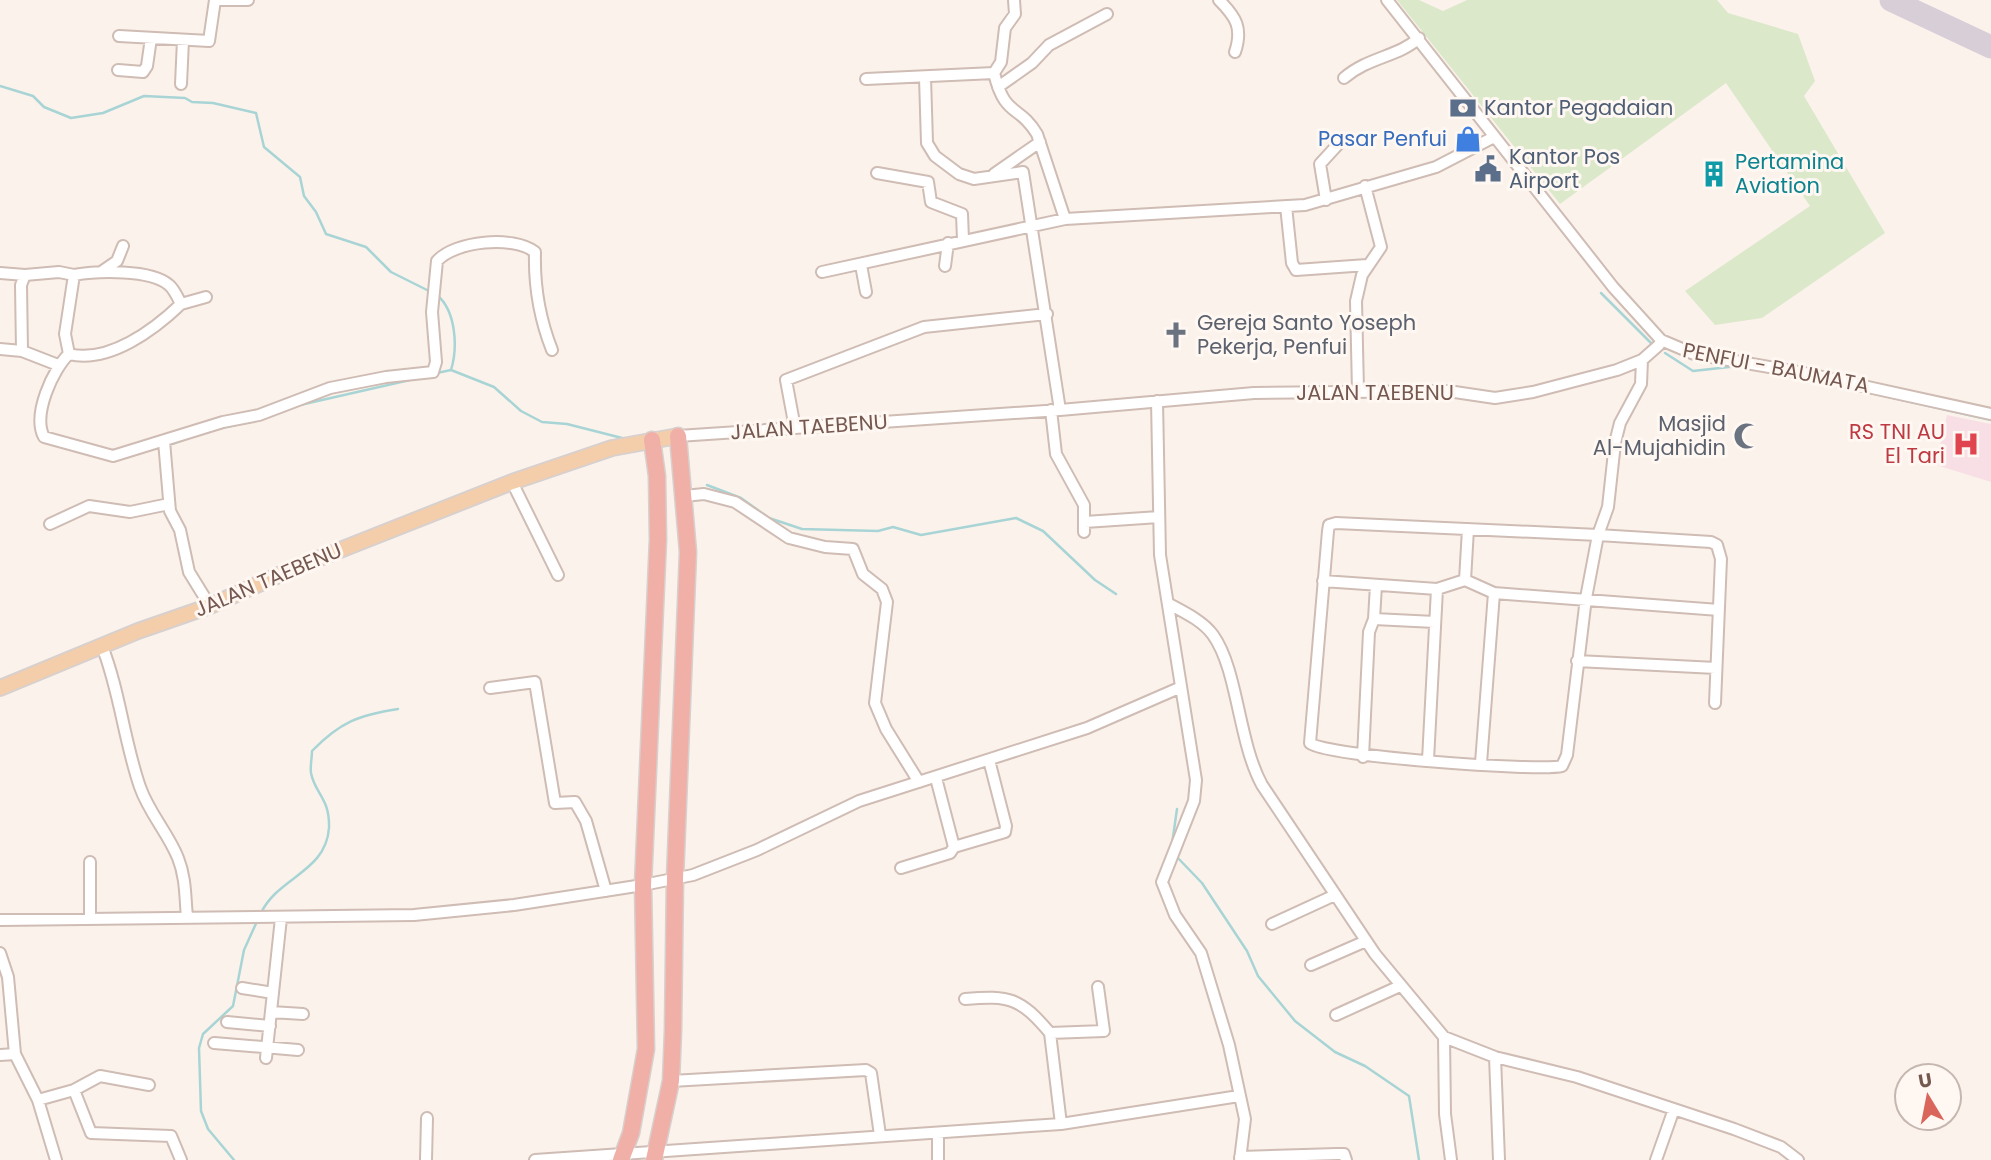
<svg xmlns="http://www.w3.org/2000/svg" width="1991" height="1160" viewBox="0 0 1991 1160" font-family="Poppins,sans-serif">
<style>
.medical{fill:#f8dfe6}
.green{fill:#dbe8ca}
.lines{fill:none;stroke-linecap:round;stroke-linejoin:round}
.stream{stroke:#a8d4d5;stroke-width:2.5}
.taxiway{stroke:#d8ced8;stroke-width:23}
.minor-casing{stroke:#cfbcb4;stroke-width:14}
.major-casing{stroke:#d8d0ce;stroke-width:18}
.highway-casing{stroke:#d8d0ce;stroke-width:19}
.minor{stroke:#fff;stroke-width:10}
.major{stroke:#f4ceaa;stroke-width:14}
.highway{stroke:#f0b0a8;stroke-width:16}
.labels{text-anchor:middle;stroke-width:6;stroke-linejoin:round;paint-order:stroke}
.service-label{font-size:21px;fill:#4e5e75;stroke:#fef7f2;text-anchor:start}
.shop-label{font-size:21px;fill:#366cbe;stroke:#fef7f2;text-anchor:end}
.culture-label{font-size:21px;fill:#0d838f;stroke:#fef7f2;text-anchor:start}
.worship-label{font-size:21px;fill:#5b616d;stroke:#fef7f2;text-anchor:start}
.street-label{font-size:21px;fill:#755850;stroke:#fef7f2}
.health-label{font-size:21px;fill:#be3a42;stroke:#fef7f2;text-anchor:end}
</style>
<rect width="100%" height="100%" fill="#fbf3eb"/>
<path class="medical" d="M1947,415l44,9v58l-55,-17z"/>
<path class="green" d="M1397,0h22l24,11 24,-11h250l11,13 70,21 17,47 -11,15 81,137 -123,85 -47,7 -30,-34 125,-85 -84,-123 -166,121z"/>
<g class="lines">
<path class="stream" d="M0,86l33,10 11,11 27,11 32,-5 41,-17 41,2 7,4 21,1 43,10 8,34 36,30 4,19 12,16 10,22 40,13 25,25 40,20
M1601,293l51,51
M1665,353l28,18 45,-5
M451,370l43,17 27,24 21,11 25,2 59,15
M437,373l14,-3c7,-23 5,-59 -14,-75
M1844,387l147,33
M300,405l110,-25
M217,429l38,-8
M172,444l22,-8
M707,485l34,13 28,20 33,11 76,2 15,-4 28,8 95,-17 27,13 52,49 21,14
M1172,844l5,-35
M1176,856l26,27 45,68 11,25 37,45 40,31 30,14 44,30 10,64
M261,913c17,-36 65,-41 68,-85 1,-30 -14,-34 -18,-55 -1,-7 1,-15 1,-22 28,-29 47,-36 86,-42
M234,1160l-26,-31 -7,-18 -2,-63 4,-14 30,-28 11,-56 14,-31"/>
<path class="taxiway" d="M1891,0l100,47"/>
<g class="minor-casing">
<path id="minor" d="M215,0h33
M1219,0c17,17 24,28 16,52
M1387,0l226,287 48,53 33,14 110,19 187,41
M119,36l90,5 6,-41
M118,70l25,2 4,-6 4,-28
M994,73c11,45 25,31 43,61l28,85
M925,77l2,66 8,13 24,18 15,5 49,-7 37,238
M1344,78c24,-21 54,-21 75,-40
M866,79l128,-6 7,-11 4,-34 10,-14 -1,-14
M181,84l2,-44
M998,87l34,-24 17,-18 58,-31
M877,173l51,9 3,20 31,12 1,26
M994,174l46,-32
M1326,200l-6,-36 22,-24
M1286,206l6,57 4,7 71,-5
M861,265l5,27
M945,266l3,-23
M101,272l16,-11 6,-15
M822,272l243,-53 240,-14 131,-38 58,-30
M0,273l25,2
M74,275c23,-4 77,-6 95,10 5,4 9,13 12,19l25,-7
M181,304c-26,25 -72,60 -112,50 -16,15 -37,61 -25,83l69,19 110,-34 36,-7 71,-27 56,-11 47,-5 3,-10 -4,-50 5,-51c18,-20 76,-26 98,-9 -1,35 4,65 17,98
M0,349l22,2
M1642,360l-1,24 -21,39 -5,20 -7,64 -10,28 113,7 6,3 4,14 -6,144
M58,365l-36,-14 -1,-66 4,-10 34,-3 15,3 -9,59 4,20
M1358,391l-2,-90 6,-26 19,-28 -16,-61
M1157,401l3,154 36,225 -2,21 -32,81 13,33 26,38 28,92 16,74 -5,41
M1051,410l5,44 28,51v27
M795,428l-9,-48 138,-53 123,-13
M678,436l382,-26 194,-17 194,-2 47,7 38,-6 84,-22 25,-10 17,-15 2,-5
M164,441l6,70 10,19 9,42 21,34
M512,482l46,93
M684,496l20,-2 31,8 54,36 36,9 28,2 10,25 19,15 5,13 -12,101 11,26 33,53
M1085,522l74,-5
M1336,523l262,12 -12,63 -19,157 -5,11c-21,6 -238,-10 -252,-23l18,-212 1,-6z
M50,524l39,-18 41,6 39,-8
M1465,580l29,13 -13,170
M1323,581l114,8 28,-9 3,-51
M1494,593l225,17
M1169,604c15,8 34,17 44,31 25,35 25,106 49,150l113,169 69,83 51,20 82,20 157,52 47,18 17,13
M1374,619l61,3
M102,646c18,46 22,95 38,141 9,26 28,46 38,71 8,20 7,39 9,59
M1577,661l139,7
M490,688l45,-6 20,121 20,-1 11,19 20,70
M1363,757l6,-125 5,-13 2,-34
M1428,760l9,-171
M936,778l18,69 51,-15 1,-6 -17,-66
M901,868l49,-15 4,-6
M90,919v-57
M0,920l414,-5 100,-10 129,-20 50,-10 64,-25 102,-49 228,-73 92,-40
M1272,924l63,-29
M0,953l8,24 7,77 23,46 18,60
M1311,965l55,-24
M242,988l31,5
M965,999c45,-4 55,-1 85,34
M271,1012l32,2
M1336,1015l64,-29
M227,1022l43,4
M1444,1037l1,77 6,46
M214,1043l84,7
M0,1055l15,-1
M1495,1057l4,103
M266,1058l15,-140
M671,1081l195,-11 5,3 9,62
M74,1090l17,43 80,3 10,24
M38,1100l36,-10 26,-14 49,9
M1061,1124l-11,-91 54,-2 -6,-44
M938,1133v27
M1240,1157l97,-3h7l2,6
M426,1160l1,-42
M535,1160l526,-36 178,-28
M1656,1160l18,-51"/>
</g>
<g class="major-casing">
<path id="major" d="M0,688l138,-57 72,-25 82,-37 220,-87 100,-34 66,-12"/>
</g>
<g class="highway-casing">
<path id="highway" d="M621,1160l10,-27 15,-84 -3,-164 15,-346 -1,-63 -5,-36
M654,1160l17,-79 2,-50 2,-153 13,-326 -10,-116"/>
</g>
<use href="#minor" class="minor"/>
<use href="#major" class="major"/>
<use href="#highway" class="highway"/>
</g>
<defs>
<g id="bank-bare" transform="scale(2.1)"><path d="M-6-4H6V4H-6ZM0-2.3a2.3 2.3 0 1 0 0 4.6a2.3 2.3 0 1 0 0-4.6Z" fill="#5c6f8a" stroke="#fef7f2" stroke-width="2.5" paint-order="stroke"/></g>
<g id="shop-bare" transform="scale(2.1)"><path d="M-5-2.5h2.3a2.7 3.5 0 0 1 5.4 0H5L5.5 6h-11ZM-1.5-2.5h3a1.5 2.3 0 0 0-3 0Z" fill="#3f7fe0" stroke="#fef7f2" stroke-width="2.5" paint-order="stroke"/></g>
<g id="civic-bare" transform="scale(2.1)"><path d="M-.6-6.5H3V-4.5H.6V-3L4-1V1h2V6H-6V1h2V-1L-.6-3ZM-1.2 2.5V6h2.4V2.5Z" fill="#5c6f8a" stroke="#fef7f2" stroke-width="2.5" paint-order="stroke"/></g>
<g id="building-bare" transform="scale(2.1)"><path d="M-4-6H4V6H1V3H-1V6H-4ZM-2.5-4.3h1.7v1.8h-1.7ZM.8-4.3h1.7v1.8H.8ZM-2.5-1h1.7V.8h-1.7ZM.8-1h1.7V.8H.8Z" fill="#0f9aa8" stroke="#fef7f2" stroke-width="2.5" paint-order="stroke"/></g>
<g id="church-bare" transform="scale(2.1)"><path d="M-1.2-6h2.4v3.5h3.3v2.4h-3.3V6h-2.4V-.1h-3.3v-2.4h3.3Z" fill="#6b7280" stroke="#fef7f2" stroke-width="2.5" paint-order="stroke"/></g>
<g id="mosque-bare" transform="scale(2.1)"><path d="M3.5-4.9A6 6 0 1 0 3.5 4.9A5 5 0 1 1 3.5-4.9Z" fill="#6b7280" stroke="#fef7f2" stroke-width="2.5" paint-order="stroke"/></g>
<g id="hospital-bare" transform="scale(2.1)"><path d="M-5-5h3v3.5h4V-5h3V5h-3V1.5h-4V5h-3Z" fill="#e0444e" stroke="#fef7f2" stroke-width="2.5" paint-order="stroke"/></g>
</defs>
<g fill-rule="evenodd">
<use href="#bank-bare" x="1463" y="108"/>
<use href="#shop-bare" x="1468" y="139"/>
<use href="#civic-bare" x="1488" y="169"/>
<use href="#building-bare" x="1714" y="174"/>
<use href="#church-bare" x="1176" y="335"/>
<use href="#mosque-bare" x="1747" y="436"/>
<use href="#hospital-bare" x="1966" y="444"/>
</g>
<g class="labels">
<g class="service-label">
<text x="1484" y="115">Kantor Pegadaian</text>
<text x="1509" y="164">Kantor Pos<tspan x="1509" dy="24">Airport</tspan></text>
</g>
<g class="shop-label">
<text x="1447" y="146">Pasar Penfui</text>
</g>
<g class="culture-label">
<text x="1735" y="169">Pertamina<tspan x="1735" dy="24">Aviation</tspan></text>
</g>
<g class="worship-label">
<text x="1197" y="330">Gereja Santo Yoseph<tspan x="1197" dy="24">Pekerja, Penfui</tspan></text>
<text x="1726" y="431" text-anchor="end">Masjid<tspan x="1726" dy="24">Al-Mujahidin</tspan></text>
</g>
<g class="street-label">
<text transform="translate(1776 368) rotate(11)" y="7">PENFUI - BAUMATA</text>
<text x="1375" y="400">JALAN TAEBENU</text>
<text transform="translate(809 427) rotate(-4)" y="7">JALAN TAEBENU</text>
<text transform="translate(268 580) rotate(-23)" y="7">JALAN TAEBENU</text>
</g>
<g class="health-label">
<text x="1945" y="439">RS TNI AU<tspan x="1945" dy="24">El Tari</tspan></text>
</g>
</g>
<g transform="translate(1928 1097) rotate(350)"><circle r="33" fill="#fef7f2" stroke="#c7b7b1" stroke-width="2"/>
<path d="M0-5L12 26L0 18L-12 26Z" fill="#da655b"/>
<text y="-10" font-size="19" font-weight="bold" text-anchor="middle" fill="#755850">U</text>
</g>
</svg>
